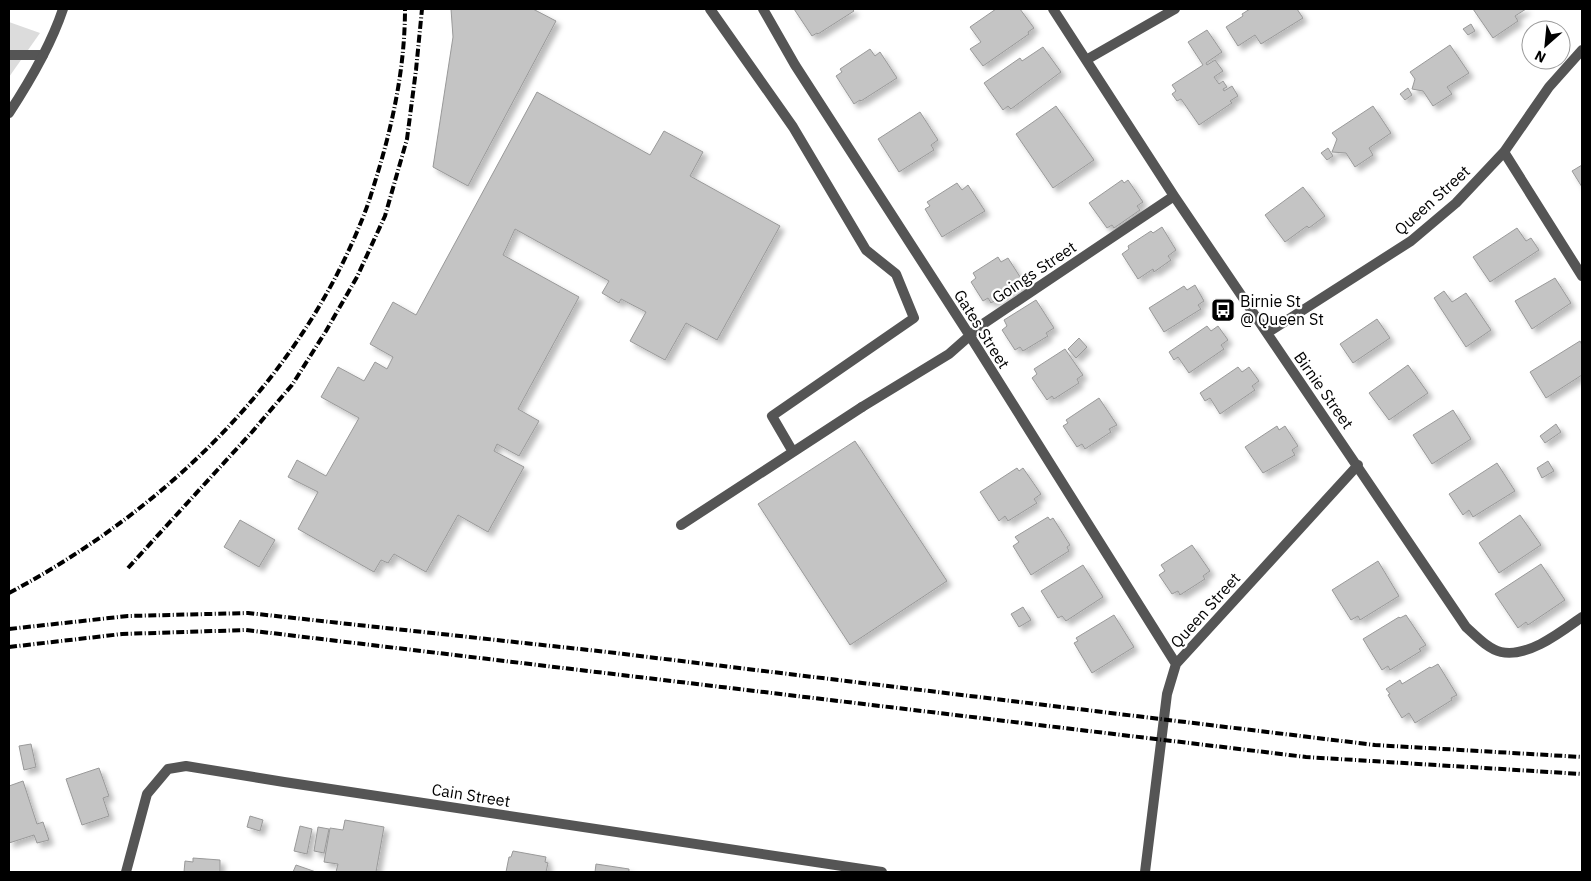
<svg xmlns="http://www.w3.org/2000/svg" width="1591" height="881" viewBox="0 0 1591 881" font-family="'IBM Plex Sans',sans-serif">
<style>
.green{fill:#dcdcdc}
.building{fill:#c4c4c4;stroke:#999;filter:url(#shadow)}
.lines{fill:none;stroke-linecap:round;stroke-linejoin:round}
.lane{stroke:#555;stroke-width:10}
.street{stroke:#555;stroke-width:10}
.rail{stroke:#000;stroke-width:4;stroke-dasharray:8 2.5 1 2.5;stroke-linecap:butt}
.labels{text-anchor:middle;stroke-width:4.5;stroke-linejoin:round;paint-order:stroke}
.street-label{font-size:16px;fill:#000;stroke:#fff}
.poi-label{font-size:16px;fill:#000;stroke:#fff;text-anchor:start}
</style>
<defs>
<filter id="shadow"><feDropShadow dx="4.5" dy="4.5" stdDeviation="2.5" flood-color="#0004"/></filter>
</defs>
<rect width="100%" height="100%" fill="#fff"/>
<path class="green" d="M9,22l31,11 -31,44z"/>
<path class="building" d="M451,9h82l23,12 -88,165 -35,-19 20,-130z
M794,9h58l2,2 -36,23 -1,-1 -5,3z
M996,9h24l14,19 -6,4 1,2 -46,32 -13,-17 11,-7 -11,-15z
M1250,9h47l6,9 -42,26 -6,-9 -17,11 -12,-19 17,-11 -1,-2z
M1473,9h53l-11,7 3,5 -25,17z
M1471,24l4,7 -7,4 -5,-6z
M1207,30l15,22 -16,11 1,2 8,-5 8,11 -9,6 5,7 4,-3 4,6 -4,2 1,2 8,-5 6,10 -8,5 2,2 -33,22 -18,-26 -4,2 -5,-7 4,-3 -4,-6 31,-20 -15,-23z
M1450,45l19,28 -22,14 5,7 -19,12 -10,-15 -11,-2 3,-10 -5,-7z
M1043,47l18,25 -50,37 -3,-3 -5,4 -19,-27 36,-25 2,3z
M870,49l5,7 5,-4 17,26 -36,23 -1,-1 -6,4 -18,-28 6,-4 -2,-3z
M1408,88l4,7 -7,5 -5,-6z
M537,92l113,63 14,-24 39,21 -13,24 90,50 -63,114 -31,-17 -21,37 -35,-19 16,-29 -25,-13 -2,4 -17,-10 7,-12 -94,-52 -12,26 76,42 -61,112 21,12 -20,35 -22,-12 -3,7 30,16 -36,65 -30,-17 -32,57 -32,-18 -6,9 -7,-3 -7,12 -76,-43 20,-37 -30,-15 9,-17 29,16 33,-58 -38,-21 17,-30 26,14 11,-19 12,7 6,-12 -23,-13 23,-42 23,13z
M1056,106l38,54 -41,28 -37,-54z
M1373,106l18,27 -22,15 4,7 -18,12 -9,-14 -14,-1 5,-13 -5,-6z
M920,112l18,28 -7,5 3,5 -35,22 -21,-33z
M1328,148l5,8 -6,4 -6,-7z
M1582,165v22l-10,-16z
M1122,180l2,3 4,-3 15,22 -6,4 3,4 -26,18 -2,-3 -5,3 -18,-25z
M957,183l5,7 6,-5 17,26 -43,26 -17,-28 5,-3 -3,-4z
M1303,187l22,29 -16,12 -2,-2 -22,16 -20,-27z
M1162,227l14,23 -8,6 3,4 -17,12 -1,-3 -15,10 -16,-25 7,-5 -1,-3 23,-15 2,2z
M1517,228l9,13 5,-3 8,12 -49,32 -17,-25z
M998,257l3,5 7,-4 16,25 -33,20 -3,-5 -5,3 -12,-19 5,-4 -3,-5z
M1555,278l16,25 -39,26 -17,-28z
M1195,285l9,16 -6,4 3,4 -37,23 -15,-24 35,-22 3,4z
M1444,291l8,11 14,-9 25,37 -25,17 -32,-49z
M1036,300l18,28 -8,5 2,3 -25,15 -3,-4 -5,3 -13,-20 5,-4 -3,-6z
M1377,319l13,19 -37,25 -13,-19z
M1207,326l4,5 7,-5 10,14 -7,5 3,4 -35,24 -11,-16 -4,3 -5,-8z
M1079,338l8,9 -11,11 -8,-9z
M1580,341l2,4v30l-36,23 -16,-26z
M1065,349l18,26 -6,4 2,4 -25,16 -2,-3 -5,4 -15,-22 5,-4 -3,-5z
M1408,365l20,28 -39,27 -20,-27z
M1238,367l4,5 7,-5 10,14 -7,5 3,4 -35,24 -10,-16 -5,3 -5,-8z
M1099,398l18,27 -8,4 2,3 -26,17 -3,-5 -5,3 -14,-21 5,-3 -2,-3z
M1453,410l18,29 -39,25 -19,-29z
M1556,424l5,8 -16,11 -5,-7z
M1277,426l2,4 6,-4 13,20 -6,4 3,5 -32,18 -18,-26z
M855,441l92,140 -97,64 -92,-141z
M1548,461l6,10 -12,7 -5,-10z
M1497,463l18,28 -42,26 -4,-7 -6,5 -14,-21z
M1017,468l2,3 4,-3 18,26 -7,5 3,4 -29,18 -3,-5 -6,5 -19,-29z
M1520,515l21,30 -42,28 -20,-30z
M1048,517l2,3 3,-2 17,27 -3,2 2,4 -38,24 -18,-29 6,-4 -4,-5z
M240,520l35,20 -16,27 -35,-20z
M1192,545l18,26 -7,5 2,3 -25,16 -2,-4 -6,3 -13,-19 6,-4 -4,-6z
M1378,561l21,35 -39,24 -2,-4 -7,4 -19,-30z
M1541,564l24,36 -37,25 -2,-3 -8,6 -23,-34z
M1083,565l20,32 -37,24 -4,-5 -4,2 -17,-27z
M1023,607l8,13 -12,7 -8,-13z
M1114,615l20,32 -42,26 -18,-30 4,-2 -2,-3z
M1406,615l20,30 -7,4 2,2 -31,19 -2,-4 -6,4 -19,-31 36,-22 1,1z
M1438,664l19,31 -6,3 1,2 -37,23 -6,-10 -7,5 -14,-23 2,-1 -4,-5 14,-9 2,4 28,-17 1,1z
M31,744l5,23 -12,3 -5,-24z
M99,768l10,28 -6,2 6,18 -27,9 -16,-46z
M23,781l14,43 6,-2 6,18 -12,3 -3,-8 -25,8v-57z
M250,816l13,4 -3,11 -13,-4z
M345,820l39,7 -8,45h-40l2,-8 -14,-2 6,-34 13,2z
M300,826l12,3 -5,25 -13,-3z
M318,827l11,2 -5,24 -10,-2z
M513,851l33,6 -1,5 3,1 -2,9h-40l3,-15h2z
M193,858l27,2v12h-36l1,-11 8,1z
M596,864l33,5v3h-38h4z
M296,865l20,7h-23z"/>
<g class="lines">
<path class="lane" d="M710,9l83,118 73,123 30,24 18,44 -142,98 21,36
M9,55h34
M681,525l181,-118"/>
<path class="street" d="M763,9l32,56 175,271 206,328
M1053,9l121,187 292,431c10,9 22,22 35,25 27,6 60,-20 81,-35
M1086,60l89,-51
M9,113c21,-32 42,-68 54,-104
M1504,152l78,124
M1267,333l144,-92 45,-38 48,-51 45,-65 33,-37
M862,407l87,-53 34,-30 191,-128
M126,872l21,-78 21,-25 18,-3 98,16 598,90
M1145,872l22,-178 9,-30 182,-199"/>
<path class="rail" d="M128,568l124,-136 40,-47 34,-54 31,-54 28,-61 22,-77 9,-69 6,-61
M9,593c156,-83 292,-214 356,-381 5,-13 9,-27 13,-40 16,-53 27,-108 27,-163
M9,629l119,-13 120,-3 359,39 768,93 207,12
M9,647l113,-13 124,-4 1060,127 276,17"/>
</g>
<defs>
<g id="bus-square" transform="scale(1.25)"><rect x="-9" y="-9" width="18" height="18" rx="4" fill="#000" stroke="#fff"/><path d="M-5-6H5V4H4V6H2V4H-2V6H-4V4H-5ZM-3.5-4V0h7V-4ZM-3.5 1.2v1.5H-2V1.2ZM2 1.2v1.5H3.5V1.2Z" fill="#fff"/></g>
</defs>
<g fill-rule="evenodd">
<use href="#bus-square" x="1223" y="310"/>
</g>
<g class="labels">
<g class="street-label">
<text transform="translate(1432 200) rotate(-42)" y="6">Queen Street</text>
<text transform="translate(1034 272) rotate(-34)" y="6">Goings Street</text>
<text transform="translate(982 329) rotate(58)" y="6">Gates Street</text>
<text transform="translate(1324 390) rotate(55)" y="6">Birnie Street</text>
<text transform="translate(1205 610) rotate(-48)" y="6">Queen Street</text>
<text transform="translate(471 795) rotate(9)" y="6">Cain Street</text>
</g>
<g class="poi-label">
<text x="1240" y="307">Birnie St<tspan x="1240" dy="18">@ Queen St</tspan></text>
</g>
</g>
<rect width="1591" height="881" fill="none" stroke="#000000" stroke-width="20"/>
<g transform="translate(1546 45) rotate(207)"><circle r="24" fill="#ffffff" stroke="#999999"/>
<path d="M0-4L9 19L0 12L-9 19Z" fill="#000000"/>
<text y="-8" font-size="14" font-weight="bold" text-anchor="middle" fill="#000000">N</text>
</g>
</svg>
